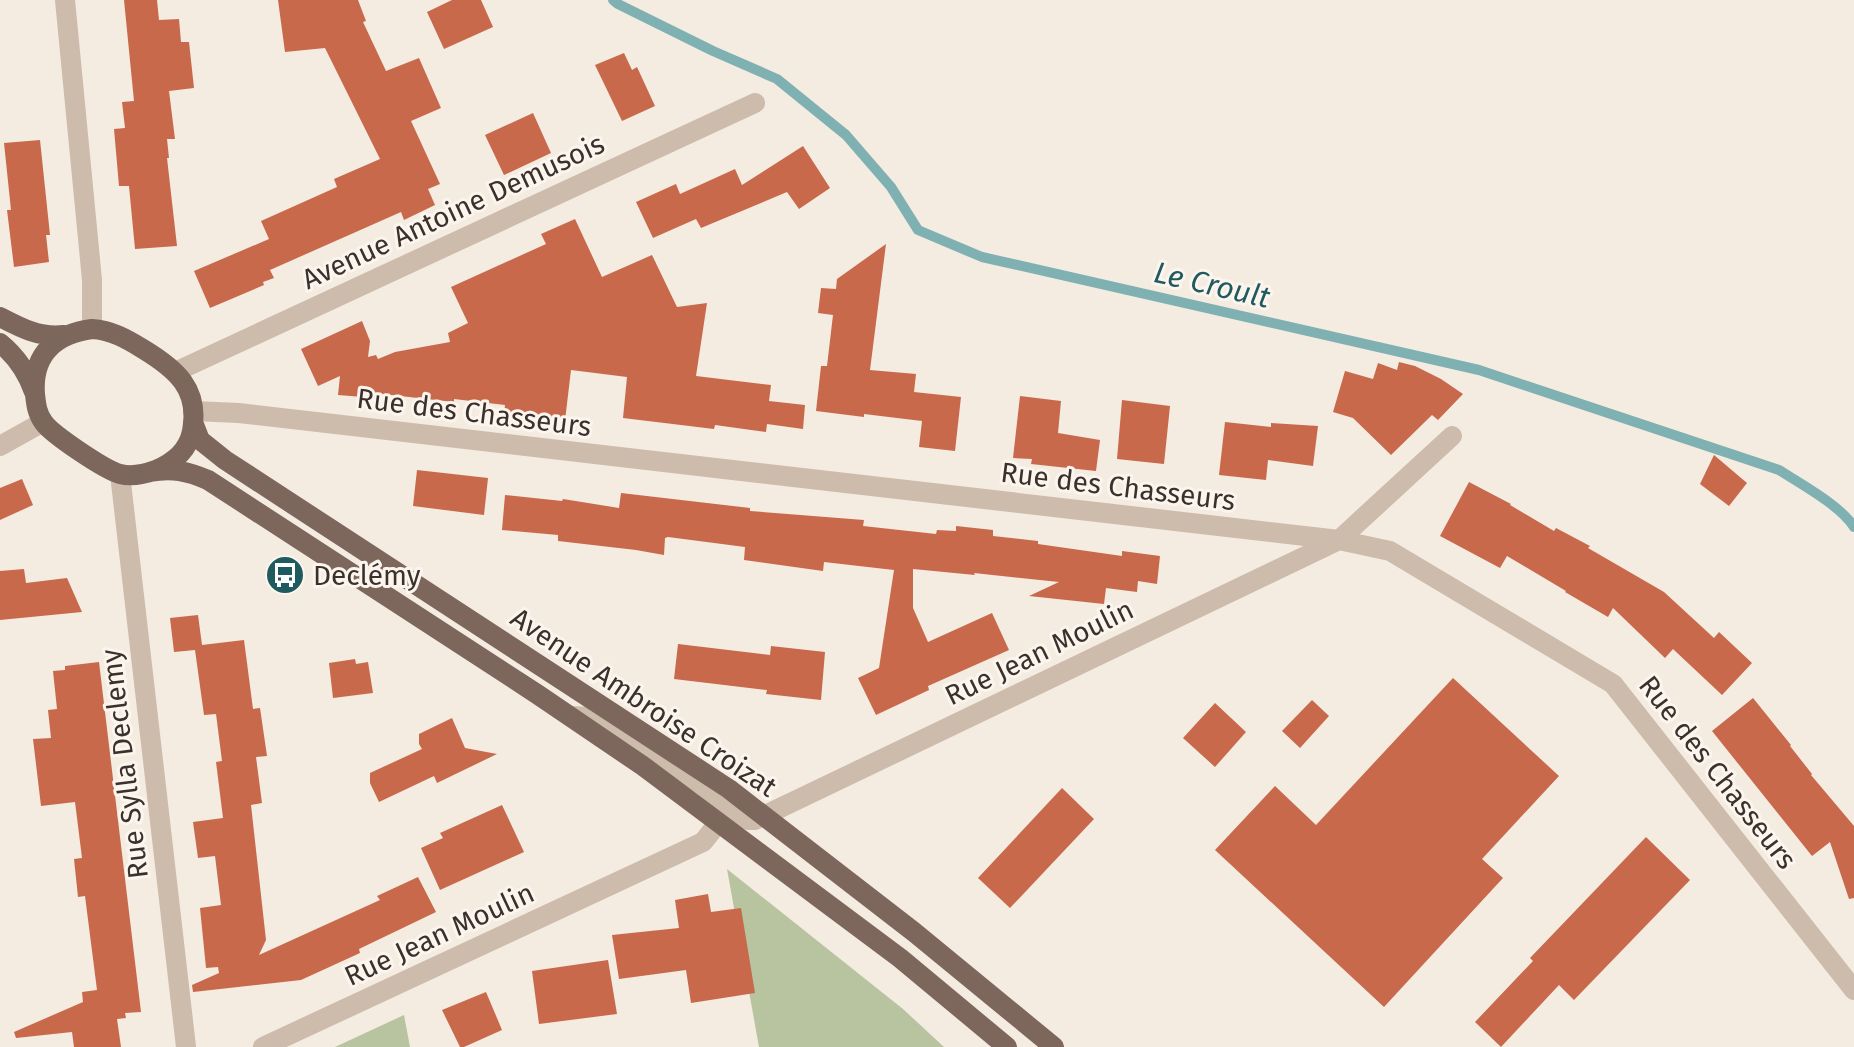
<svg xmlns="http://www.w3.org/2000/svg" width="1854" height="1047" viewBox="0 0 1854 1047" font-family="'Fira Sans',sans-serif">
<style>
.green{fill:#b8c4a0}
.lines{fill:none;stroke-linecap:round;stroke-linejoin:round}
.stream{stroke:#7fb0b2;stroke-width:10}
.building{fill:#c8694b}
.minor{stroke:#cdbbac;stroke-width:20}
.major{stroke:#7d675c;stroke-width:20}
.labels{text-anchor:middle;stroke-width:6;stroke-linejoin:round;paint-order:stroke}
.street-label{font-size:28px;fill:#3b302b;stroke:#fbf5ee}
.poi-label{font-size:28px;fill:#3b302b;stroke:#fbf5ee;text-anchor:start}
.water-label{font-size:30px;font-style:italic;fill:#1f5a5e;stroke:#fbf5ee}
</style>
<rect width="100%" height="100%" fill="#f4ebe1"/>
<path class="green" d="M727,869l176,140 41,38h-185z
M404,1015l6,32h-75z"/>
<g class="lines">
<path class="stream" d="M613,0l5,4 95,47 64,28 69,56 45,52 27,43 64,27 497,113 300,100c22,14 62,36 75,57"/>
</g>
<path class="building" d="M124,0h33l2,20 20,-1 2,23h8l5,46 -25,3 6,48h-8l2,19h-2l10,88 -42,3 -6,-63h-10l-5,-57 11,-1 -3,-26 12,-1z
M278,0h80l8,21 -3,1 23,49 33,-13 22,50 -30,13 29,63 -12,5 7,16 -31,15 -3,-8 -131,58 4,8 -11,4 1,3 -54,23 -16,-37 75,-32 -8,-18 76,-34 -3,-8 46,-20 -55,-111 -40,4z
M452,0h29l12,27 -49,22 -17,-37z
M624,53l8,17 5,-3 18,39 -33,15 -27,-56z
M533,113l18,40 -47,22 -19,-40z
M40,140l10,95h-4l3,27 -35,5 -7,-57h4l-7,-67z
M803,146l27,42 -31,21 -12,-17 -86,36 -5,-9 -43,19 -17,-36 40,-18 4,10 55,-25 7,16z
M575,219l27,58 50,-22 25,52 30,-4 -11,73 75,9 -2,16 36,4 -2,24 -36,-5 -1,8 -51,-7 -1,4 -91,-11 4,-41 -56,-7 -7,59 -61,-7 2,-17 -51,-6v3l-90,-10 -1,5 -25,-2 2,-19 -22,10 -17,-37 61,-28 8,20 -2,16 8,-2 2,4 17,-7 55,-10 -2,-9 20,-10 -17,-36 95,-43 -5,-10z
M886,244l-16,126 46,4 -2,18 47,5 -6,54 -36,-4 3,-26 -58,-7v3l-48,-6 5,-45h6l6,-51 -15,-2 3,-25 15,1 1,-10z
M1399,362l16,4 26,13 22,15 -25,26 -6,-5 -41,40 -38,-37 -20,-6 12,-41 28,8 5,-16 19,7z
M1020,396l41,5 -3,32 42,7 -4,31 -65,-7 1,-5 -19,-1z
M1122,400l48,6 -6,58 -47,-5z
M1225,422l46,5v-4l47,3 -5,40 -45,-6 -2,20 -47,-5z
M1714,455l33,28 -18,23 -29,-22z
M417,470l71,8 -4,37 -71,-9z
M22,479l11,26 -33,15v-32z
M1469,482l42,22 -1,1 44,26 2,-3 34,18 -2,2 76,44 50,46 5,-6 33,31 -30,32 -49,-46 -8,9 -52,-50 -5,9 -43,-25 1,-1 -59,-35 -7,12 -60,-32z
M621,493l129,15v3l114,9 -1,6 73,8 1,-4 19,1v-5l37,4v6l45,5v3l84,12v-5l38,5 -3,28 -19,-3 -1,11 -31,-4 -2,16 -75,-8 30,-14 -85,-9 1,2 -62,-6v39l15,34 64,-29 17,37 -81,36 1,4 -53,25 -18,-37 21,-10 15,-98 -70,-8 -1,9 -79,-11 1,-13 -77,-10 -3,1 -1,17 -28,-5 -78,-9v-6l-56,-5 3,-35 57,6 1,-2 56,9z
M24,569l2,14 41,-5 15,34 -82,8v-49z
M198,615l4,30 42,-5 9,69 7,-1 7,48 -11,1 6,46 -11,2 15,135 -7,15 121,-55 -3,-4 41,-19 18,35 -77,37 1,4 -59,27 -108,12 -1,-7 27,-12 -1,-6 -12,1 -6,-60 21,-3 -6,-49 -17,2 -5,-36 30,-4 -7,-56 6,-1 -6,-47 -12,1 -9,-65 -21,2 -4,-34z
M678,644l92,11 1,-9 54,6 -4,48 -55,-6 1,-4 -93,-11z
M355,659l1,5 12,-2 5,31 -40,5 -4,-35z
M99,662l42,350 -16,1 1,5 -9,1 4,28h-47l-2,-15 -56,6 -2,-6 69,-30 -1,-10 15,-2 -12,-94 -7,1 -4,-38 8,-1 -7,-56 -34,4 -8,-67 18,-1 -3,-28 9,-1 -4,-38 12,-1v-4z
M1453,678l106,98 -77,83 21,19 -119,129 -169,-157 60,-64 41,39z
M1753,698l38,47 -1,1 22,28 -1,1 43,51v72l-5,1 -19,-57 -18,14 -100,-125z
M1312,700l17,16 -29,32 -18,-17z
M1215,703l31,29 -31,35 -32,-29z
M452,718l13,30 32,6 -60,29 -3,-7 -55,26 -9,-19v-10l52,-24 -3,-5v-10z
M1062,788l32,31 -84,89 -32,-30z
M502,805l22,47 -84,38 -19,-42 22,-10 -3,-5z
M1646,837l44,43 -116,120 -15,-15 -58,62 -26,-25 58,-61 -3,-3z
M708,894l3,18 30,-4 14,85 -64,10 -5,-33 -67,9 -7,-44 67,-7 -4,-28z
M608,960l9,54 -78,10 -7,-53z
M486,992l16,38 -38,17h-4l-18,-37z"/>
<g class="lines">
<path class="minor" d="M65,0l27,280v49
M175,372l580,-269
M193,411l46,2 1100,127 51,11 223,133 241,306
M0,446l43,-24
M120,474l66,573
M570,716l22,1 10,4 100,64 38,31 9,4h6l584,-280 113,-104
M263,1047l440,-205 16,-20"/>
<path class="major" d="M0,317c21,11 40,21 64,18
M92,329c19,1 35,10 51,20 33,20 57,40 49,82 -4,20 -18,31 -36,39 -11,4 -24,7 -36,4 -15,-4 -67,-39 -76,-51 -7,-9 -8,-19 -9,-29 -3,-40 20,-60 57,-65z
M0,343c16,13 27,29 34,49
M193,422l7,18 25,20 504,329 185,143 140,115
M150,472c22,-4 37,-1 58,8l329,214 106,72 257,192 107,89"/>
</g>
<defs>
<g id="bus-disc" transform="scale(2)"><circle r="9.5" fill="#1f5a5e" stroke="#fbf5ee"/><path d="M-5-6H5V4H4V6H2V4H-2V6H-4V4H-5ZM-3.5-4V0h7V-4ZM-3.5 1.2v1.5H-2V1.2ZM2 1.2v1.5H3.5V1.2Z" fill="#fff"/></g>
</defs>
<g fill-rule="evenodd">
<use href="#bus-disc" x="285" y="575"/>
</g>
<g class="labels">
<g class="street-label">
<text transform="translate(453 211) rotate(-25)" y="10">Avenue Antoine Demusois</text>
<text transform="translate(474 412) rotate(7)" y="10">Rue des Chasseurs</text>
<text transform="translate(1118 486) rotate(7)" y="10">Rue des Chasseurs</text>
<text transform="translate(1039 652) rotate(-26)" y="10">Rue Jean Moulin</text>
<text transform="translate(644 702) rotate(34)" y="10">Avenue Ambroise Croizat</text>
<text transform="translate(124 764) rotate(-97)" y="10">Rue Sylla Declemy</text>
<text transform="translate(1718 772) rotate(52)" y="10">Rue des Chasseurs</text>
<text transform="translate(439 934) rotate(-25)" y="10">Rue Jean Moulin</text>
</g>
<g class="poi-label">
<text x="313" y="585">Declémy</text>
</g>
<g class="water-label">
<text transform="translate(1212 285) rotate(13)" y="10">Le Croult</text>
</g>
</g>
</svg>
